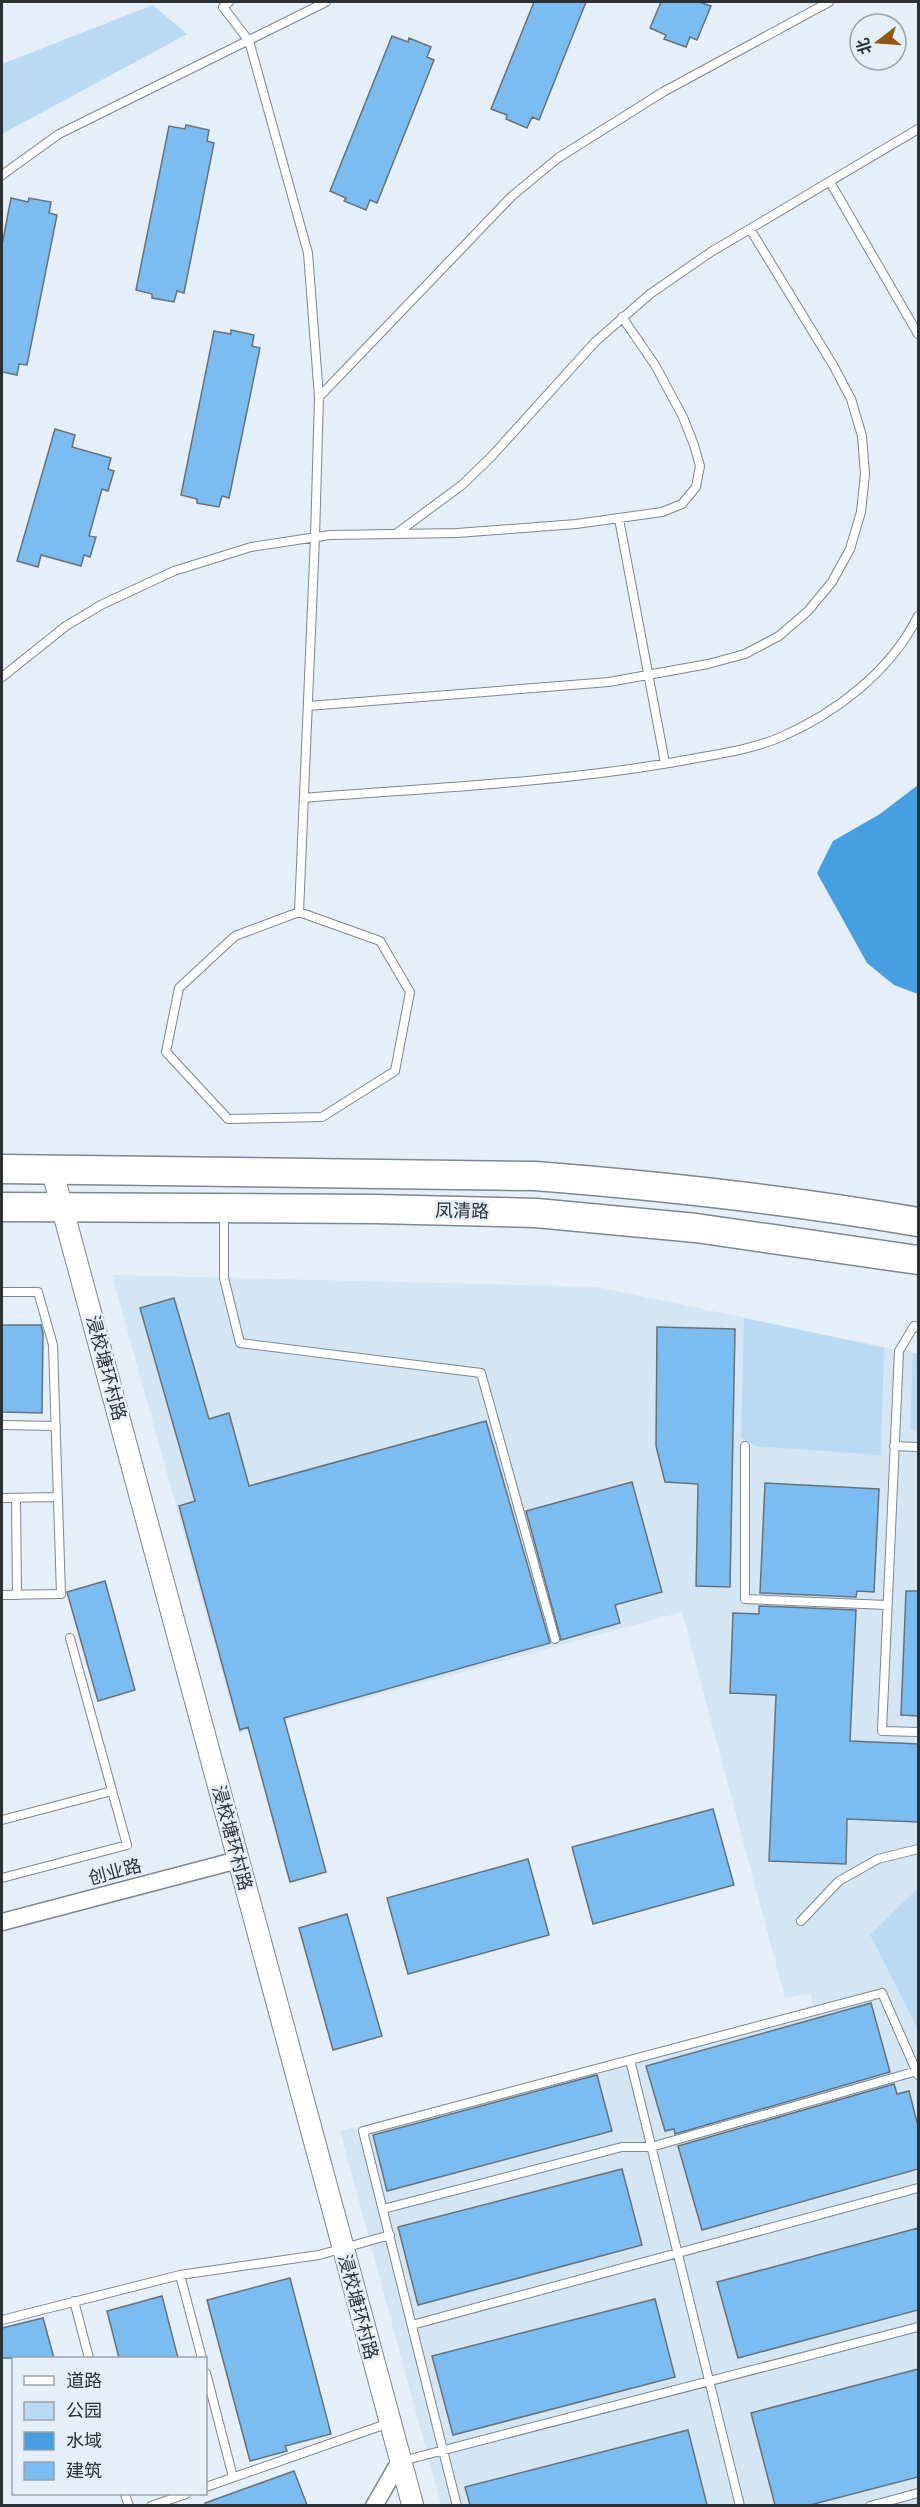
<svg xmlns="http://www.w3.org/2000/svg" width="920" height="2507" viewBox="0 0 920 2507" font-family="'Source Serif 4','Noto Sans SC',serif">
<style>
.built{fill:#d4e5f4}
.green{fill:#badaf4}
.water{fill:#489fdf}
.building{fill:#7bbdf1;stroke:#67717a;stroke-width:1.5}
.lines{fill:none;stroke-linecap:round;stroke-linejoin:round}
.service-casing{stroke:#7c8790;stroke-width:10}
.minor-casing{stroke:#7c8790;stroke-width:19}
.tertiary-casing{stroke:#7c8790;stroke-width:23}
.trunk-casing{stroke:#7c8790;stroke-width:31}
.service{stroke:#fff;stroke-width:8}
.minor{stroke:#fff;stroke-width:16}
.tertiary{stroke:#fff;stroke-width:21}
.trunk{stroke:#fff;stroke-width:28}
.labels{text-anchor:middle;stroke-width:5;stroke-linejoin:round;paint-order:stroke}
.street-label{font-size:18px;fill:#2c3135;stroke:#e4eff9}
</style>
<rect width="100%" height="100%" fill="#e4eff9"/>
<path class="built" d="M112,1275l485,12 321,67v534l-48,47 48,95v475h-477l-101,-374 473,-124 -2,-14 -26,5 -103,-386 -443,121z"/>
<path class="green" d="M153,5l34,29 -185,100v-70z
M744,1318l140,30 -3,107 -126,-9 -14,-9z
M913,1353l5,1v76l-8,-1z
M918,1888v142l-48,-95z"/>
<path class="water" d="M918,785v209l-24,-9 -27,-22 -50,-90 16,-32 47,-27z"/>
<path class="building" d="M534,2h52l-47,118 -7,-3 -5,11 -21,-9 1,-4 -16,-6z
M661,2h38l12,4 -14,34 -7,-3 -4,10 -22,-8 2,-4 -16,-7z
M392,36l16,6 1,-4 22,9 -4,10 7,3 -57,143 -7,-3 -4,10 -22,-9 2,-3 -16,-7z
M186,125l23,5 -2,11 7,2 -30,150 -7,-2 -3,11 -22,-4v-4l-16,-4 33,-164 16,3z
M11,198l17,4 1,-4 22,4 -2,11 8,2 -30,150 -8,-1 -2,11 -15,-3v-127z
M231,330l23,5 -2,11 8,2 -31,150 -7,-2 -3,11 -22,-4v-4l-16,-4 33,-164 17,3z
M55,429l20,6 -3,12 39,11 -3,11 6,2 -6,20 -6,-2 -13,47 7,1 -6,20 -6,-2 -3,11 -40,-11 -3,12 -21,-6z
M174,1298l35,121 20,-6 20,73 237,-65 64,222 -266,75 42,154 -36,10 -42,-155 -8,3 -61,-224 16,-5 -55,-193z
M2,1325h39l2,8 -1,80 -40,-1z
M657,1327l78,2 -5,258 -34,-1 2,-102 -33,-2 -9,-36z
M632,1482l30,110 -47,13 5,18 -59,17 -35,-129z
M765,1483l114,6 -5,103 -17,-1 -1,6 -96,-4z
M105,1581l30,109 -37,11 -31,-109z
M906,1591h12v125l-17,-1z
M759,1606l97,4 -6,131 68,3v78l-71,-3 -1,45 -77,-3 7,-166 -46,-2 3,-80 26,1z
M713,1809l21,76 -141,39 -21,-77z
M528,1859l21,76 -141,39 -21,-76z
M347,1914l35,122 -49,14 -34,-122z
M871,2003l19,69 -215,62 -1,-5 -9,2 -19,-65z
M597,2075l15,56 -225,60 -14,-56z
M894,2084l3,10 12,-3 9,35v43l-216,61 -24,-84z
M622,2169l20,76 -224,60 -20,-78z
M918,2228v82l-180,48 -21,-76z
M290,2278l41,156 -46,12 2,5 -37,10 -43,-161z
M162,2296l16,62h-59l-12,-47z
M655,2299l20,78 -222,58 -21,-79z
M43,2318l11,40h-52v-30z
M918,2369v108l-108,28h-35l-24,-92z
M688,2430l19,75h-237l-5,-18z
M294,2471l13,34h-102v-2z"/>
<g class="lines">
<g class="service-casing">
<path id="service" d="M229,2l-6,5 26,34 59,212 11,144 -4,140 -16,375
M2,175l57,-41 267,-132
M830,182l88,152
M319,397l193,-201 46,-38 105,-66 166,-90
M619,519l46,244
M397,533l65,-48 29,-28 104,-115 55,-48 61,-42 207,-123
M2,677l64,-51 35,-21 73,-34 77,-24 79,-12 127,-2 119,-9 86,-12 20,-8 14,-17 4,-21 -6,-21 -11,-28 -28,-52 -33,-48
M308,706l301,-24 99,-18 37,-10 34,-18 29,-25 24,-29 18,-33 11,-37 4,-38 -3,-38 -11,-37 -18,-34 -83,-136
M304,798c123,-10 249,-15 371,-36 35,-7 73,-11 106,-25 55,-24 110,-66 137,-121
M299,912l81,29 30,51 -15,79 -73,46 -94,2 -62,-67 13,-64 56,-52z
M224,1212v66l16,65 241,30 74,266
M2,1292h36l15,53 8,249 -59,1
M918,1327l-4,-1 -15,25 -17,380 36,1
M2,1425l54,1
M745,1446v153l142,6
M894,1446l24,1
M2,1498l56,-1
M16,1498l1,97
M2,1820l110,-29
M2,1878l125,-33 -57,-207
M801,1921l38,-40 39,-22 40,-10
M630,2060l110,446
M383,2209l239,-62h29l266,-76
M180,2275l22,83
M74,2301l15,57
M2,2320l178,-45 139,-20 71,-20
M412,2325l506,-137
M206,2373l27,104
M402,2461l516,-134
M206,2487l183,-64
M125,2494l4,12
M151,2506l35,-12
M457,2506l-94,-375 519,-138 36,82
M870,2506l48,-13"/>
</g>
<g class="minor-casing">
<path id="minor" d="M2,1922l236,-62
M374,2506l26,-45"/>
</g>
<g class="tertiary-casing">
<path id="tertiary" d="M52,1170l361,1336"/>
</g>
<g class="trunk-casing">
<path id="trunk" d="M2,1169l533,7c128,10 256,24 383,46
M2,1207l373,2 161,4 160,15 222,32"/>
</g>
<use href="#service" class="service"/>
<use href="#minor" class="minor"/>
<use href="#tertiary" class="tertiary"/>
<use href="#trunk" class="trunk"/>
</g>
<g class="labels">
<g class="street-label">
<text transform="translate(462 1211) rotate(1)" y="6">凤清路</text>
<text transform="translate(106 1368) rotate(75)" y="6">浸校塘环村路</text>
<text transform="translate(232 1838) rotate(75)" y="6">浸校塘环村路</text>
<text transform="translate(115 1872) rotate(-15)" y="6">创业路</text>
<text transform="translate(358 2307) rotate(75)" y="6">浸校塘环村路</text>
</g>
</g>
<rect width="920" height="2507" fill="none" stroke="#2c3135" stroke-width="6"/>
<rect x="12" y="2357" width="195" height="138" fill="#e4eff9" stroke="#9aa3ab" stroke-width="1.5"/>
<rect x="24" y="2376" width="30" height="9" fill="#ffffff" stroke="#9aa3ab" stroke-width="1.5"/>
<text x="66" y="2387" font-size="18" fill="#2c3135">道路</text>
<rect x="24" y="2402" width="30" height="18" fill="#badaf4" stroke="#9aa3ab" stroke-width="1.5"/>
<text x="66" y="2417" font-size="18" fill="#2c3135">公园</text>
<rect x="24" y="2432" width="30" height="18" fill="#489fdf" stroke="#9aa3ab" stroke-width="1.5"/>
<text x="66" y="2447" font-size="18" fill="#2c3135">水域</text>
<rect x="24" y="2462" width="30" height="18" fill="#7bbdf1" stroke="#9aa3ab" stroke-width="1.5"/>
<text x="66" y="2477" font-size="18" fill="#2c3135">建筑</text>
<g transform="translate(878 42) rotate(253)"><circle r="28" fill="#e4eff9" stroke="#9aa3ab" stroke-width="1.5"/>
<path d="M0-4.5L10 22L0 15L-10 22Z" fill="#925715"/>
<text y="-9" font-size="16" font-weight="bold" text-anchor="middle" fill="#2c3135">北</text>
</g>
</svg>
